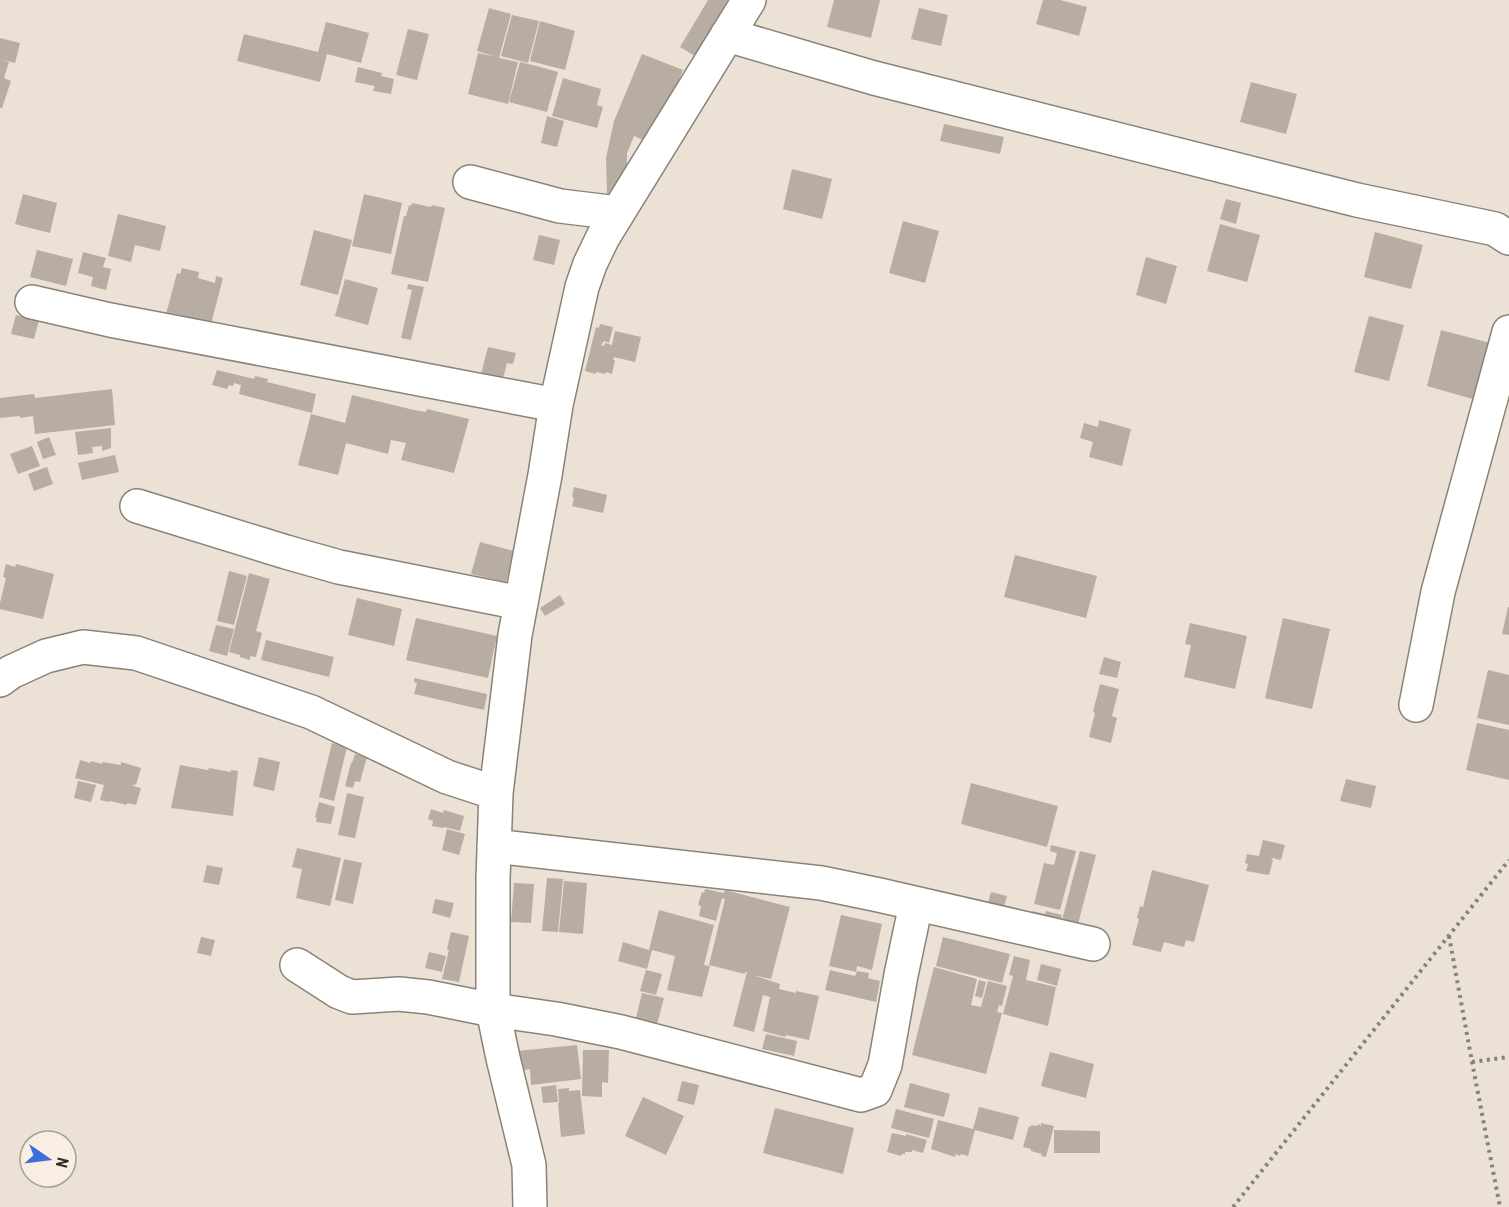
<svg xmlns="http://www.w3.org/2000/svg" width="1509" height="1207" viewBox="0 0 1509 1207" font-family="'Roboto Condensed',sans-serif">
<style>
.building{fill:#b8ada3}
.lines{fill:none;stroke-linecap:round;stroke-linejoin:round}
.minor-casing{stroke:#8b8277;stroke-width:36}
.path{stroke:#888179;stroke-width:4;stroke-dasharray:3 4.5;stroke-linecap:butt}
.minor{stroke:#fff;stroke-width:33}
</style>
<rect width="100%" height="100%" fill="#ebe1d5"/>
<path class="building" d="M708,0h20l-33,56 -15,-9z
M834,0h46l-9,38 -44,-11z
M1043,0h17l27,7 -8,29 -43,-12z
M489,8l22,6 -12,44 19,4 -10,42 -40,-10 10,-41 19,4 -20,-6z
M919,8l29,7 -7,31 -30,-7z
M512,15l27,6 -11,42 -27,-7z
M540,21l35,10 -10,39 -35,-9z
M326,22l43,11 -8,30 -34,-9 -7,28 -83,-21 7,-27 74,18z
M408,29l21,5 -12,46 -21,-5z
M0,38l20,5 -5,20 -15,-4z
M642,54l41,16 -31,74 -18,-8 -7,17v32l-20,9 -1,-36 8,-37z
M0,59l9,3 -5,16 7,3 -9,27h-2z
M520,62l8,2v1l1,-1 29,8 -11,40 -38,-10z
M358,67l24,6 -1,3 13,3 -3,15 -18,-3 2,-5 -20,-4z
M563,78l38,11 -4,16 6,2 -6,21 -45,-12z
M1251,82l46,12 -11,40 -46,-12z
M547,116l17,5 -7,26 -16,-4z
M944,124l60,13 -4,17 -60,-13z
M792,169l40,10 -10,40 -39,-10z
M23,194l34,9 -7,30 -35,-9z
M364,194l38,9 -11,51 -39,-8z
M1226,199l15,4 -5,21 -16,-5z
M412,203l19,4 1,-2 13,3 -17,74 -37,-8 13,-58h2l3,-11 2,1z
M118,214l48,12 -6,25 -25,-6 -4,17 -23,-6z
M903,221l36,10 -14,52 -36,-10z
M1220,224l40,11 -13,47 -40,-11z
M314,230l38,10 -14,55 -38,-10z
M1375,232l48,13 -12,44 -47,-12z
M539,235l21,5 -6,25 -21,-5z
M37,250l36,9 -7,27 -36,-9z
M83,252l23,6 -3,9 8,2 -5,21 -15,-4 2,-9 -15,-4z
M1146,257l31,9 -11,38 -30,-9z
M182,268l17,4 -1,6 17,5 1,-7 7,2 -12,46 -45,-10 11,-41 3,1z
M345,279l33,9 -10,37 -33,-9z
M408,284l16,3 -13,53 -10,-2 11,-48 -5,-1z
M16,315l23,5 -5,19 -23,-5z
M1369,316l35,9 -15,56 -35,-9z
M600,324l13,3 -4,16 -5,-2 -3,4 3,1 1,-3 7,2 3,-14 26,6 -6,25 -21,-5 -1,3h2l-3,14 -6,-2 -1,2 -9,-2v2l-11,-3 11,-44 3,1z
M1441,330l57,15 -15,57 -56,-16z
M488,347l28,6 -3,11 -6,-1 -4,16 -22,-5z
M217,370l37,9 1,-3 13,3 -1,3 49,12 -4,19 -73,-19 2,-9 -7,-2 -1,3 -4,-1 -2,4 -15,-4z
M112,389l3,36 -80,9 -2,-18 -13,2v-2l-20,2v-20l34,-4 1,4z
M352,395l62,15 12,2 1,-3 42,10 -15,54 -53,-13 5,-17 -15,-3 -3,14 -42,-11 -8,32 -40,-10 13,-51 34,9z
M1099,420l32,9 -9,37 -33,-9 4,-15 -13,-4 4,-15 14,4z
M111,428v20l-9,3v-5l-10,1 1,6 -15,2 -3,-23z
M49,437l7,18 -13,4 -6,-17z
M32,446l8,20 -22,8 -8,-20z
M115,455l4,17 -37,8 -4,-17z
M47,467l6,17 -19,7 -6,-17z
M574,487l33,8 -4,18 -31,-7 2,-8 -2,-1z
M480,542l34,9 -8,31 -35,-8z
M1015,555l82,21 -11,42 -82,-21z
M6,564l9,3 1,-3 38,10 -11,45 -43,-10v-6l6,-25 -3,-1z
M229,571l18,5 -13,49 -17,-4z
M249,573l21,6 -14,52 6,2 -6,24 -6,-1v4l-10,-3v-2l-11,-3z
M560,595l5,9 -20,12 -5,-8z
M357,598l45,11 -8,37 -46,-11z
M1508,607h1v28l-7,-1z
M416,618l81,18 -9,42 -82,-18z
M1283,618l47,11 -18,80 -47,-11z
M1190,623l57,13 -12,53 -51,-12 7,-32 -6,-1z
M216,625l18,4 -7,27 -18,-5z
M266,640l68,17 -5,20 -68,-17z
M1104,657l17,5 -4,16 -18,-4z
M1488,670l21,5v50l-32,-7z
M414,678l73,16 -3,16 -70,-16 3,-11 -3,-1z
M1100,684l19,5 -7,27 5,2 -6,25 -22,-6 6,-24 -2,-1z
M1477,723l32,7v50l-43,-10z
M332,743l15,4 -13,54 -15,-4z
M355,754l12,3 -7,25 -5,-1 -2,7 -8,-2 6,-23h1z
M259,757l21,5 -6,29 -21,-5z
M80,760l10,3 1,-2 11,3v-2l19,3v-3l20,6 -5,17 -2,-1 -1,2 8,2 -5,17 -9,-2v2l-17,-4 -1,1 -9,-2 4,-15 -29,-7z
M180,765l28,5 1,-2 22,4v-2l7,1 -5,45 -62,-8z
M1346,779l30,7 -5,22 -31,-7z
M78,781l18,4 -5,17 -17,-4z
M971,783l87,23 -11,41 -86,-23z
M347,793l17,4 -9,41 -17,-3z
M319,802l16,5 -4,17 -15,-2 1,-4 -2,-1z
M431,809l12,4 1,-3 20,6 -4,15 -16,-4 -1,1 -11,-2 1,-5 -5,-2z
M447,829l18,5 -6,21 -17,-5z
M1263,840l22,5 -4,15 -9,-2 -1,1 2,1 -4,15 -23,-4 2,-7 -3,-1 2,-9 12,2z
M1051,845l25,6 -16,59 -26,-6 10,-41 10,2 3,-12 -7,-2z
M297,848l44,10 -11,48 -34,-8 6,-29 -10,-2z
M1080,851l16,4 -19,73 -16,-4z
M344,859l18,4 -9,41 -18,-4z
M207,865l16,3 -4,17 -16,-3z
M1152,870l57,15 -15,57 -8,-2 -2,7 -20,-5 -3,10 -29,-7 7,-26 -2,-1 3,-12 3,1z
M547,878l16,1 -5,53 -16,-1z
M564,881l23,2 -4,51 -24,-2z
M514,883l20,1 -3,39 -20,-1z
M705,889l19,4 1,-3 65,17 -19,72 -18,-4 27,9 -1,5 17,4v-2l23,5 -10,44 -23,-5 -1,2 -22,-6 7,-34 -7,-2 -9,37 -21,-6 14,-54h-2v2l-36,-9 16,-66 -3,-1 -6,23 -17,-5 2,-10 -3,-1 4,-13 2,1z
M991,892l16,4 -4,14 -16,-4z
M435,899l19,4 -4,15 -18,-5z
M659,910l55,15 -10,40 6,1 -8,31 -35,-7 8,-34 -23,-6 -5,19 -29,-8 5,-19 26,8z
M1032,911l13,3 1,-3 16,4 -4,15 -30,-4z
M841,915l41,9 -10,46 -15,-4 -1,6 -27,-6z
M451,932l18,4 -10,46 -17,-3 7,-29 -2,-1z
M201,937l14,3 -4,16 -14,-3z
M943,937l67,17 -8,29 -66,-17z
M429,952l17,4 -4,16 -17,-4z
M1014,956l16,4 -4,20 30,7 -8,39 -45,-12 10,-38 -4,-1z
M1041,964l20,5 -4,17 -20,-6z
M934,967l43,12 -6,26 10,2 7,-26 19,5 -5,20 -3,-1 -2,7 5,1 -16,61 -74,-19z
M646,970l16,4 -6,21 -16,-4z
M830,970l25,6 2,-5 12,2 -1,5 12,3 -4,21 -51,-12z
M979,980l7,2 -4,16 -7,-2z
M642,993l22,5 -9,34 -21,-6z
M766,1034l31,7 -3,15 -32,-7z
M577,1045l4,34 -50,6 -1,-16 -11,2 -2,-20z
M583,1050h26l-1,33 -6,-1v15l-20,-1z
M1050,1052l44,12 -8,34 -45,-12z
M682,1081l17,4 -5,20 -17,-4z
M910,1083l40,11 -6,23 -40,-10z
M556,1085l2,17 -15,1 -2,-16z
M569,1088v3l11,-1 5,44 -24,3 -3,-34h1l-1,-14z
M643,1097l41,19 -18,39 -41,-19z
M979,1107l40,10 -6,23 -38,-10 -7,26 -7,-2 -1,2 -4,-2 -1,3 -24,-8 7,-29 35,9z
M775,1108l79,20 -11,46 -80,-21z
M896,1109l38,10 -5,19 -38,-10z
M1041,1123l13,3 -8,31 -5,-1 1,-2 -11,-3v-2l-8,-2 6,-21 2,1v-2l6,1 1,-2 3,2z
M1054,1130l46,1v22h-46z
M892,1133l14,3v-2l21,6 -4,13 -11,-3v2h-7v2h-3l-1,2 -14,-4z"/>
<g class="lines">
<g class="minor-casing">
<path id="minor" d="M727,35l147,43 483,122 138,29 14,9
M470,182l90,24 58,7
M32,302l78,18 446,85
M137,506l149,46 53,15 182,36
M0,680l11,-8 35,-16 37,-9 53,6 175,59 136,65 49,16
M1416,705l22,-113 71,-260
M494,846l327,37 58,12 214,49
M297,965l42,27 13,5 47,-3 29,3 65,13 63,9 65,13 240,63 14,-5 10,-25 16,-90 15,-71
M530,1207l-1,-42 -26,-107 -10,-48v-131l3,-86 19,-158 30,-160 11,-70 26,-118 8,-23 13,-27 146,-237"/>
</g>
<path class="path" d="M1449,936l23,126 28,145
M1472,1062l37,-5
M1233,1207l276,-347"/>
<use href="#minor" class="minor"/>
</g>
<g transform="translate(48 1159) rotate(104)"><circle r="28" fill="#f8eee2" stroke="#a79f96" stroke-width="1.5"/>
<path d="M0-4.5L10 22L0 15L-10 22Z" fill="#3e6cdd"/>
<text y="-9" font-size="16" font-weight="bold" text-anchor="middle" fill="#2d2925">N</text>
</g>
</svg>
